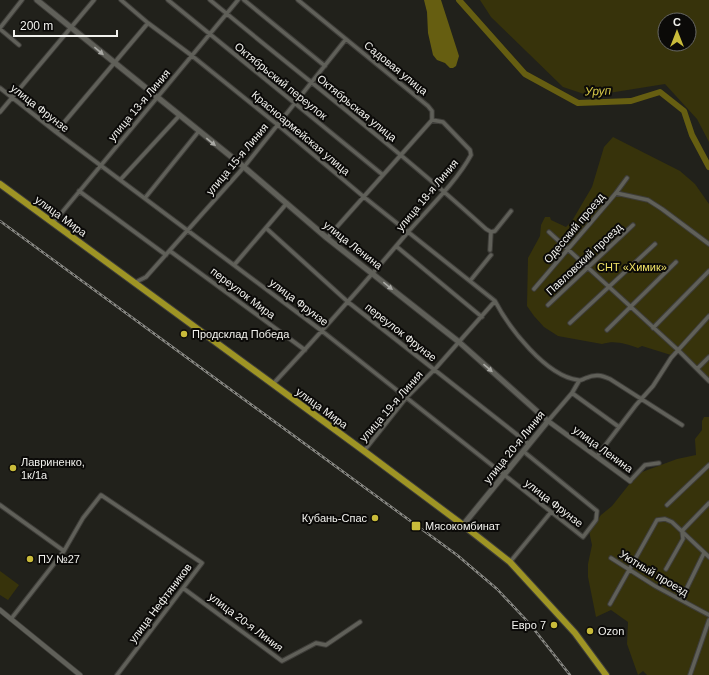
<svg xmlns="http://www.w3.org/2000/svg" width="709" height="675" viewBox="0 0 709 675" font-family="Helvetica,sans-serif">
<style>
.green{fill:#37330b;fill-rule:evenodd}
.water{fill:#665e11}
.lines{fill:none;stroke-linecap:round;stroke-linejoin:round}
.river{stroke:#665e11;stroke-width:6}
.minor-casing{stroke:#3e3d39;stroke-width:5.5}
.tertiary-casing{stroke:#3e3d39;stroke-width:6}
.secondary-casing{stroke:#3e3d39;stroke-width:7}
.primary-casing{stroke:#3e3d39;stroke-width:8}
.minor{stroke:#606059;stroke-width:3.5}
.tertiary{stroke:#606059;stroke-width:4.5}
.secondary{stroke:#606059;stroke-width:5}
.primary{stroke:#9e9424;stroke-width:6}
.rail-casing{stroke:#898984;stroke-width:2.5}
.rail{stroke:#0b0a08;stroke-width:1;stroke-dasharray:3;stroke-linecap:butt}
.oneway{fill:#a9a9a4}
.poi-dot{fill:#c9bb3a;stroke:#0b0a08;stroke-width:1.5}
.labels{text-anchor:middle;stroke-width:4;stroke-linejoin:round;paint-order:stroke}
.street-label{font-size:11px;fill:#f2f2ee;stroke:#0b0a08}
.park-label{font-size:11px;fill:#f1e366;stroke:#0b0a08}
.poi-label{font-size:11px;fill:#f2f2ee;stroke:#0b0a08;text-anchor:start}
.water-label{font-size:12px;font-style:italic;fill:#d6c848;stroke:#0b0a08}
</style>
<rect width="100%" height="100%" fill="#21211b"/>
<path class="green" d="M480,0h229v142l-12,-23 -32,-35 -75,12 -27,-9 -72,-70zM665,20h24v24h-24z
M613,137l67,34 15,13 14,20v180l-29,-29 -2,-4 -7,4 -29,-9 -4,2c-13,-4 -22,-8 -36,-4l-44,-8 -14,-9 -10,-11 -7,-10 1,-48 12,-22 1,-11 4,-8h5l1,3 15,7 6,-6 20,-34 12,-40z
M704,417h5v258h-62l-4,-4 -5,4 -11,-31 1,-22 -17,-12 -15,7 -8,-40v-13l4,-19 -3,-14 12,-16 11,-9 19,-24 11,-10 35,-13 19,-4 -1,-16 7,-9v-9z
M0,571l19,14 -11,15 -8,-5z"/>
<path class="water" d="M424,0h17l18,56 -3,10 -3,2h-3l-5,-5 -8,-3 -4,-5 -5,-22 -1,-21z"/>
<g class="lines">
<path class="river" d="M459,0l66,74 53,29 53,-2 29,-9 24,19 8,24 17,32"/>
<g class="minor-casing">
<path id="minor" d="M121,0l27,23 43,32 87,70 86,72 131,104c14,27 51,75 83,79 3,1 5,-1 8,-2 9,-4 15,-3 24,1l72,46
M168,0l215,175
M210,0c92,76 188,149 276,229l5,3 4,-1 16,-20
M244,0l81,66
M0,28l22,-28
M0,29l19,16
M0,88l56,44 266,199 261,206 13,-17 1,-9 -74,-60
M0,112l94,-112
M56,132l92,-109
M121,179l58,-63
M79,191l87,64
M616,193l32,7 14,9 47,35
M145,198l54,-67
M54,222l184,-222
M266,228l82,74 181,142
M549,232l129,118 31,31
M327,238l105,-118
M396,246l86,71
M490,250l1,-18
M170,251l135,99
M235,264l52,-61
M470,281l21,-26
M134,283l12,-6 98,-110 102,-128
M534,289l82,-96 11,-15
M548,305l85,-80
M570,323l85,-79
M653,328l56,-57
M607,330l69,-68
M697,369l12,-12
M273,384c46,-49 91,-100 135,-152 20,-23 49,-51 63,-77l-1,-5 -27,-28 -11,-2v-9l-4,-5 -130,-106
M572,393l47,34
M548,421l24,-28 7,-12
M364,451l42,-53 29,-29 60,-68
M597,456l39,-51 17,-19 18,-28 38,-42
M630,481l15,-16 14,-2
M0,505l64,46
M667,505l42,-40
M611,558l44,28 54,29
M510,562l41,-50
M666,569l17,-30 -1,-8 27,-28
M183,588l99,73 34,-18 10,2 34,-23
M681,600l23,-47
M610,604l47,-84 8,-1 7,3 37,35
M11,619l53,-68 19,-33 18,-23 101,68 -85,112
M690,675l19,-55"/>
</g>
<g class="tertiary-casing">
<path id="tertiary" d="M548,421l82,60
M0,610l80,65"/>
</g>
<g class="secondary-casing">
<path id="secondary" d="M37,0l207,167 83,71 132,104 89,79 -85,104"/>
</g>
<g class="primary-casing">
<path id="primary" d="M0,184l364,267 99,74 47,37 65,71 31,42"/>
</g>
<use href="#minor" class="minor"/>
<use href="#tertiary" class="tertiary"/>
<use href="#secondary" class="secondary"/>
<use href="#primary" class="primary"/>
<g class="rail-casing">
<path id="rail" d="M0,221l457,334 40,34 32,34 41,52"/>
</g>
<use href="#rail" class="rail"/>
</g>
<defs><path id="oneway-solid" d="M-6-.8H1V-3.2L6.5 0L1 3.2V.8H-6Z"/></defs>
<g class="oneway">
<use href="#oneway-solid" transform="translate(99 51) rotate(40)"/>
<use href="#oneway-solid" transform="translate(211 142) rotate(39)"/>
<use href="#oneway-solid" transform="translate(388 286) rotate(39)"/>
<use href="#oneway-solid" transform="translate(488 368) rotate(41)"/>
</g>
<g class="poi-dot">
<circle cx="184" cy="334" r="4"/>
<circle cx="13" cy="468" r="4"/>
<circle cx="375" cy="518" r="4"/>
<rect x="411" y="521" width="10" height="10" rx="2"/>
<circle cx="30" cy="559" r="4"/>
<circle cx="554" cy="625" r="4"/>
<circle cx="590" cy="631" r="4"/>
</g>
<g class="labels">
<g class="street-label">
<text transform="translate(396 68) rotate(39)" y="4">Садовая улица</text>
<text transform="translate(281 81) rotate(39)" y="4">Октябрьский переулок</text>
<text transform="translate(139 105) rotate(-50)" y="4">улица 13-я Линия</text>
<text transform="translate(40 108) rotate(38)" y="4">улица Фрунзе</text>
<text transform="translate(357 108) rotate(39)" y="4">Октябрьская улица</text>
<text transform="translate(301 133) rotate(40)" y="4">Красноармейская улица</text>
<text transform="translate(237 159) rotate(-50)" y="4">улица 15-я Линия</text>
<text transform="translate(427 195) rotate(-50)" y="4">улица 18-я Линия</text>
<text transform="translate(61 216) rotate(36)" y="4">улица Мира</text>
<text transform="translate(574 228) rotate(-50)" y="4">Одесский проезд</text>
<text transform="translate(353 245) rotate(38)" y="4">улица Ленина</text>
<text transform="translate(584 259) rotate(-43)" y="4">Павловский проезд</text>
<text transform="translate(243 293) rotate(37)" y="4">переулок Мира</text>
<text transform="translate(299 302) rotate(37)" y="4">улица Фрунзе</text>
<text transform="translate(401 332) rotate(38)" y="4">переулок Фрунзе</text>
<text transform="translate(391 406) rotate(-49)" y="4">улица 19-я Линия</text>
<text transform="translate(322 408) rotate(36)" y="4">улица Мира</text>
<text transform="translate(514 447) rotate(-51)" y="4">улица 20-я Линия</text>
<text transform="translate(603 449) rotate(36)" y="4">улица Ленина</text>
<text transform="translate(554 503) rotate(38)" y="4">улица Фрунзе</text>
<text transform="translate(654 573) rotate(31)" y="4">Уютный проезд</text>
<text transform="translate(160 603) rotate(-53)" y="4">улица Нефтяников</text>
<text transform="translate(246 622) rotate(37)" y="4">улица 20-я Линия</text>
</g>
<g class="park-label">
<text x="632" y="271">СНТ «Химик»</text>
</g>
<g class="poi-label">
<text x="192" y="338">Продсклад Победа</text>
<text x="21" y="466">Лавриненко,<tspan x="21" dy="13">1к/1а</tspan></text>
<text x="367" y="522" text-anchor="end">Кубань-Спас</text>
<text x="425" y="530">Мясокомбинат</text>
<text x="38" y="563">ПУ №27</text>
<text x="546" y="629" text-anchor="end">Евро 7</text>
<text x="598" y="635">Ozon</text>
</g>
<g class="water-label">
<text transform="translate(598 91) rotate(-2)" y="4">Уруп</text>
</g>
</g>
<g transform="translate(677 32)"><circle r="19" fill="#0b0a08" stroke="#676764"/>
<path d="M0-3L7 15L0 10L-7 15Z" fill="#c9bb3a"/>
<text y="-6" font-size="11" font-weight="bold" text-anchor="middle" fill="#f2f2ee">С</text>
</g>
<path d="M14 30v6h103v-6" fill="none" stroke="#f2f2ee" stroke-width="2"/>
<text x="20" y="30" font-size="12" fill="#f2f2ee" stroke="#0b0a08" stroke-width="3" paint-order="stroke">200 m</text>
</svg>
